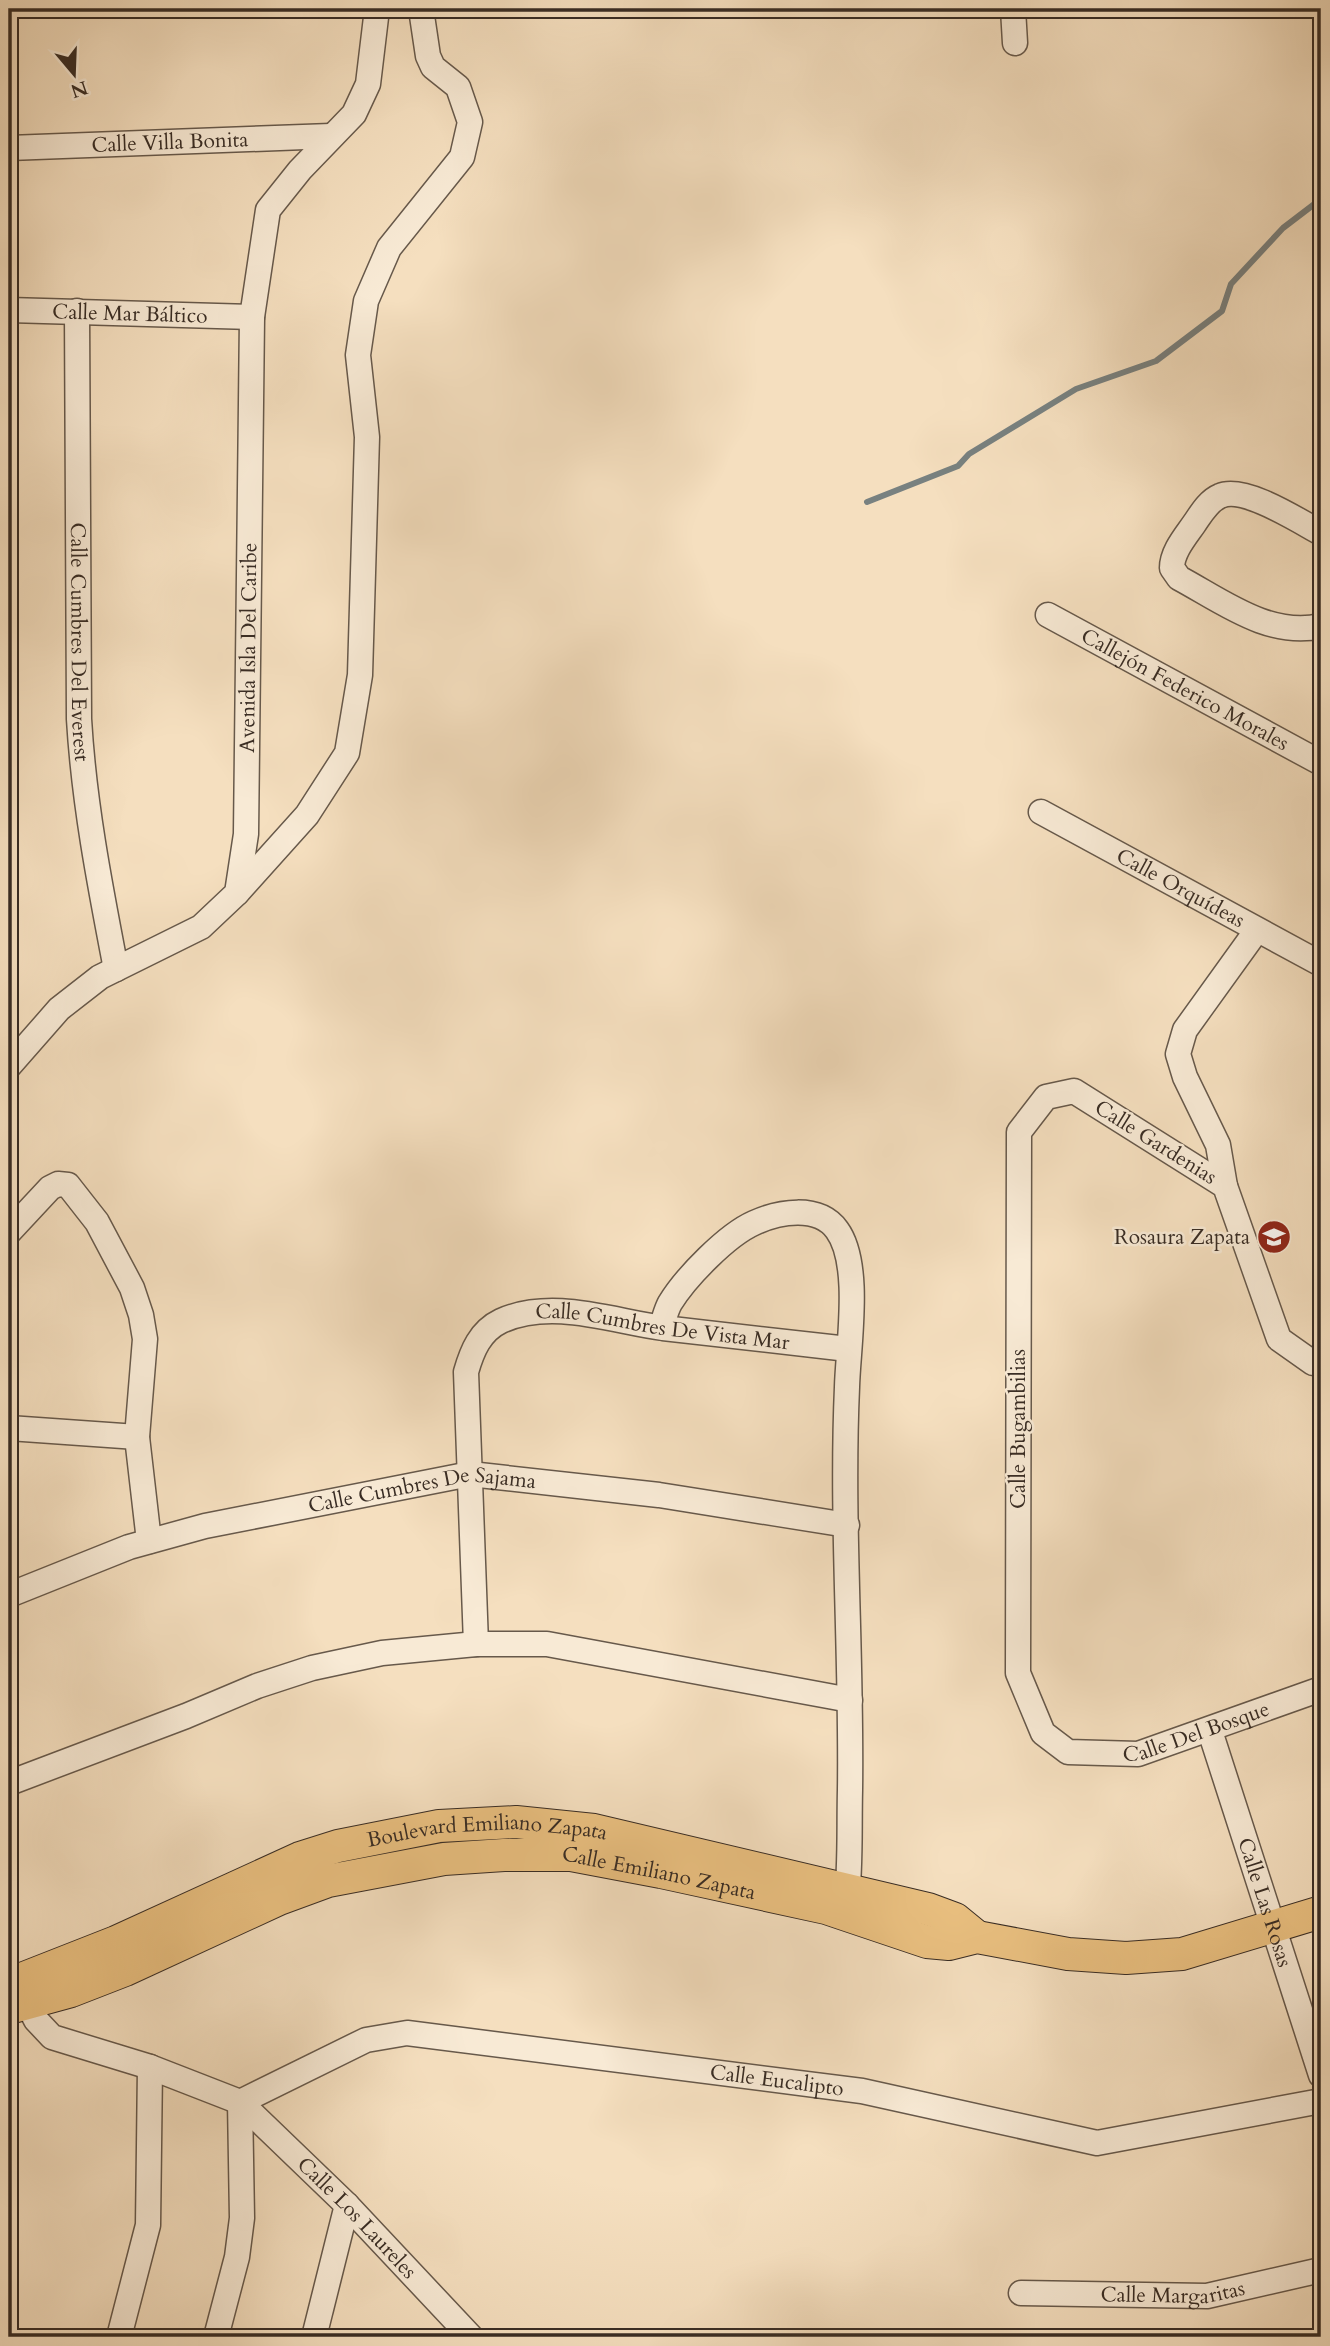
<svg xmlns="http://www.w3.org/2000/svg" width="1330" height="2346" viewBox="0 0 1330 2346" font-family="Cardo,serif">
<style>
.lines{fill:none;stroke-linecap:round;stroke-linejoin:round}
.stream{stroke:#788180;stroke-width:6}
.minor-casing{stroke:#67594b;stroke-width:27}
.major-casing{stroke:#382c24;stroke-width:34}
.minor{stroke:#f8ead5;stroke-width:24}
.major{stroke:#eac080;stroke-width:32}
.labels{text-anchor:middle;stroke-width:5;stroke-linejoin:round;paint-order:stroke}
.street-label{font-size:21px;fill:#382c24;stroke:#f8ead5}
.poi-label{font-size:21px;fill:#382c24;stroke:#f8ead5;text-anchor:end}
</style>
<rect width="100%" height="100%" fill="#f5dfbf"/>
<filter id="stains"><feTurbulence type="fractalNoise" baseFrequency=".00286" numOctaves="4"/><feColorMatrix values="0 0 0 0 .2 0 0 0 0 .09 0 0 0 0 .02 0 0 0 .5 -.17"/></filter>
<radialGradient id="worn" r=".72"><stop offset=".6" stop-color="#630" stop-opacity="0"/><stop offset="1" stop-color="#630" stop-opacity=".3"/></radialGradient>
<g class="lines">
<path class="stream" d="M867,502l91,-36 11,-12 107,-65 80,-28 66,-50 9,-27 52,-56 38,-29"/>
<g class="minor-casing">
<g id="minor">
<path d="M1013,9l2,34"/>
<path id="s1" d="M9,148l322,-12"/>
<path id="s2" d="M9,310l243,7"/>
<path id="s3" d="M77,311l2,408c5,85 21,167 37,250"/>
<path d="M1321,533c-22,-12 -77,-48 -101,-37 -12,5 -19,18 -26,28 -9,13 -22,28 -22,44l7,10c43,23 90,60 142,48"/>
<path id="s4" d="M1048,615l273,148"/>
<path id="s5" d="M1041,812l280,152"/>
<path d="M237,893l70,-78 40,-62 13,-78 7,-238 -9,-82 8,-54 23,-53 73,-91 8,-35 -12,-35 -25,-20 -5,-11 -7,-47"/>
<path id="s6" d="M9,1066l50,-57 41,-32 101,-50 36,-34 9,-59 6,-517 16,-107 32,-40 54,-56 14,-30 9,-75"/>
<path d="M1225,1186l-7,-41 -33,-68 -7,-23 7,-24 72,-100"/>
<path d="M9,1232l41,-44 8,-4 10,1 29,37 35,66 9,27 4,24 -8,98 12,104"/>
<path d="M661,1327c3,-7 5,-17 9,-24 16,-26 57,-68 84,-80 24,-11 64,-19 83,7 25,34 11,116 10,157 -6,134 5,269 3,403 -1,39 1,78 -4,117"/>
<path id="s7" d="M1321,1363h-8l-34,-24 -54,-153 -151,-95 -28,6 -27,35 -1,541 25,60 25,19 70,2 183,-65"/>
<path d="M9,1428l128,9"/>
<path id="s8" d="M9,1595l120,-48 76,-21 265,-52 189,21 188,30"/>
<path id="s9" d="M476,1644l-10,-272c6,-21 14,-41 35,-51 51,-23 111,0 162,7 62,7 124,14 185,21"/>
<path id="s10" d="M1210,1731l111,344"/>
<path d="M9,1783l177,-67 71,-30 55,-18 70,-15 94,-9h71l303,56"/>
<path id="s11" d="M20,1989l16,31 16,17 98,30 90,35 107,103 124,132"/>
<path id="s12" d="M240,2102l126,-62 41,-7 455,58 235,52 224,-42"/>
<path id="s13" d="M1021,2293l186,3 114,-26"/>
<path d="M119,2337l29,-112 2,-158"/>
<path d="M216,2337l21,-80 5,-39 -2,-116"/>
<path d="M314,2337l33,-132"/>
</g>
</g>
<g class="major-casing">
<g id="major">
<path id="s14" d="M9,1984l107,-42 184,-84 38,-12 101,-20 77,-4 78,8 334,79 27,10 22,18"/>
<path id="s15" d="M9,2008l62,-17 54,-21 154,-71 49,-18 116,-22 60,-4h67l90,17 165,36 101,34 22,2 28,-7 91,17 58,4 56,-4 139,-42"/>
</g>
</g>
<use href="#minor" class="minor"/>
<use href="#major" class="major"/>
</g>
<defs>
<g id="school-disc" transform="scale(1.75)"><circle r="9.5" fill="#8f2418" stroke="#f8ead5"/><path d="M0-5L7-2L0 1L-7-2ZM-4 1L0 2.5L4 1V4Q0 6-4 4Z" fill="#fff"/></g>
</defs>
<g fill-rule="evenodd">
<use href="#school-disc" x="1274" y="1237"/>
</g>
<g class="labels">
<g class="street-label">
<text dy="7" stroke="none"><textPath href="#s1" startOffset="161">Calle Villa Bonita</textPath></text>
<text dy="7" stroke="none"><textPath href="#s2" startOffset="121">Calle Mar Báltico</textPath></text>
<text dy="7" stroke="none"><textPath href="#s3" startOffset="331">Calle Cumbres Del Everest</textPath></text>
<text dy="7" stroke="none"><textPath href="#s6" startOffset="536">Avenida Isla Del Caribe</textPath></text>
<text dy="7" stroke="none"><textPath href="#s4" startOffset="156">Callejón Federico Morales</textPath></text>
<text dy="7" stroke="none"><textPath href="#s5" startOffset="159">Calle Orquídeas</textPath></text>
<text transform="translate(1156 1142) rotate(32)" y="7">Calle Gardenias</text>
<text dy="7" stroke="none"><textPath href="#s9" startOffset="500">Calle Cumbres De Vista Mar</textPath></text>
<text transform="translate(1018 1429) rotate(-90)" y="7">Calle Bugambilias</text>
<text dy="7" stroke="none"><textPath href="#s8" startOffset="429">Calle Cumbres De Sajama</textPath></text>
<text dy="7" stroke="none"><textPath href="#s7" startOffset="1232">Calle Del Bosque</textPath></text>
<text dy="7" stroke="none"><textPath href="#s14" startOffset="508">Boulevard Emiliano Zapata</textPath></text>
<text dy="7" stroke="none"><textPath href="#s15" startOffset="679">Calle Emiliano Zapata</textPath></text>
<text dy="7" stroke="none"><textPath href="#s10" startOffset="180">Calle Las Rosas</textPath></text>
<text dy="7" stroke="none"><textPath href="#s12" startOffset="555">Calle Eucalipto</textPath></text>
<text dy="7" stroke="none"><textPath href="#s11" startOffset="422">Calle Los Laureles</textPath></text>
<text dy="7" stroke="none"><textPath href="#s13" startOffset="152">Calle Margaritas</textPath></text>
</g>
<g class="poi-label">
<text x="1250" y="1244">Rosaura Zapata</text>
</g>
</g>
<rect width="1330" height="2346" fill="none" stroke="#f5dfbf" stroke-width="35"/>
<rect x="10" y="10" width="1309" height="2325" fill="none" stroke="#382c24" stroke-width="3.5"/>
<rect x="18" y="18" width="1295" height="2311" fill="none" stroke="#382c24" stroke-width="2"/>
<g transform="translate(74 74) rotate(161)" stroke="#f8ead5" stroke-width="5" paint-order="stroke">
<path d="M0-5L12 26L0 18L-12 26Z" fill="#382c24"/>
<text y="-10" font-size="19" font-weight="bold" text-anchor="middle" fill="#382c24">N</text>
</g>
<rect width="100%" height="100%" filter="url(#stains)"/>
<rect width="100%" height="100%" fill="url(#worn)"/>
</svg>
